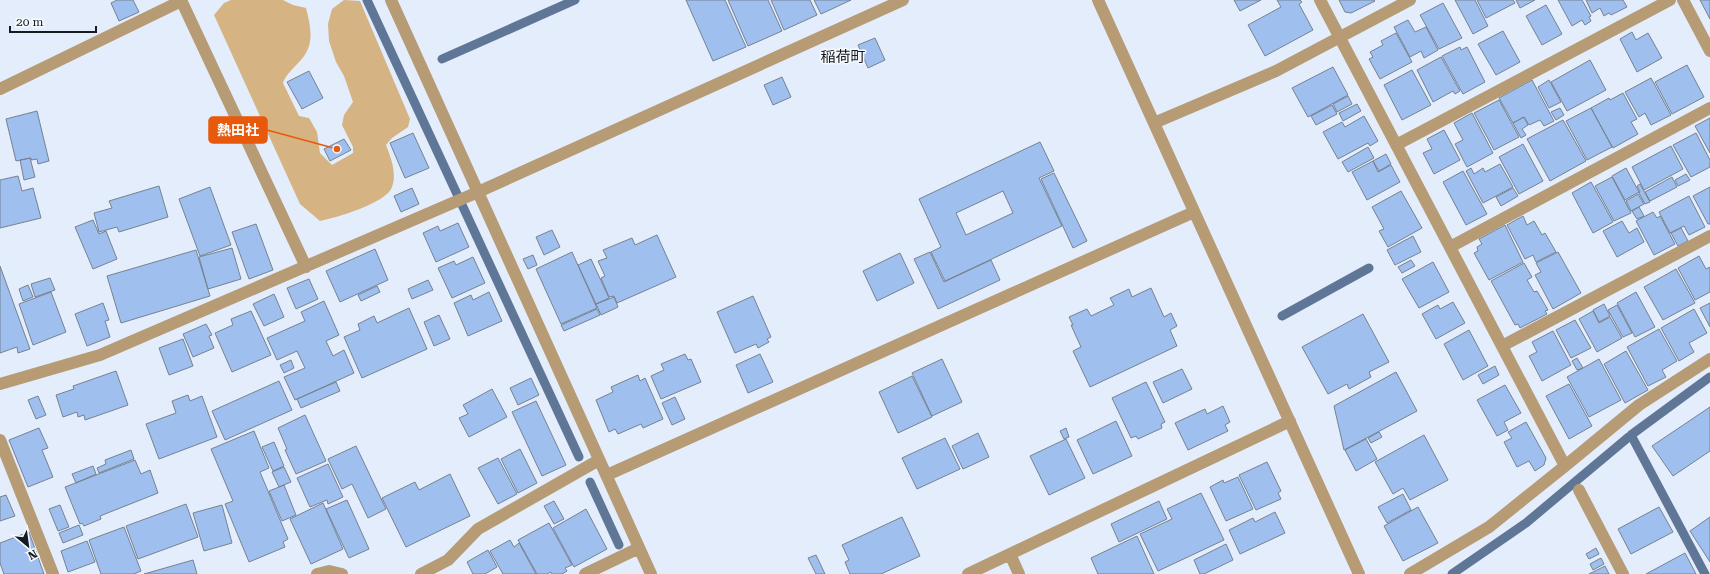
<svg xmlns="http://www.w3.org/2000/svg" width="1710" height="574" viewBox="0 0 1710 574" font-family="'Roboto Serif','Noto Sans JP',serif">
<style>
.forest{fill:#d5b382}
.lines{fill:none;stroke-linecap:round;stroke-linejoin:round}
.stream{stroke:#5f7697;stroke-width:9}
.building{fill:#9fbfee;stroke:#768292;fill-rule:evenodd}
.minor{stroke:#b69b75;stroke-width:12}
.labels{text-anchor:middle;stroke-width:3;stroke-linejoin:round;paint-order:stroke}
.quarter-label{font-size:15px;fill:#161a21;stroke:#f7fafe}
.leader{fill:none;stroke:#e8590c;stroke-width:1.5}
.callout-dot{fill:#e8590c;stroke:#f7fafe;stroke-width:1.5}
.callout{fill:#e8590c;stroke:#e8590c;stroke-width:1.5}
.callout-label{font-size:14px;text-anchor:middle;font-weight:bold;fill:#fff}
</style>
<rect width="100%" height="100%" fill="#e3edfc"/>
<path class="forest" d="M231,0h52l10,5 13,3c5,20 9,37 -6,53 -7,8 -14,13 -17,22l16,33 10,2 8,14 3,21 12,12 21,-12v-6l-11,-22 2,-10 9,-13 -9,-26 -8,-14 -7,-21 -1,-17 4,-15 12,-9 16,1 50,118 -2,8 -16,11 -6,7c5,13 11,28 6,42 -5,16 -57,31 -72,34l-20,-17 -86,-189 10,-12z"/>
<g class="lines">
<path class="stream" d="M367,0l212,457
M442,59l133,-59
M1282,316l87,-48
M1631,435l74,139
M590,482l29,63
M1452,574l74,-51 105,-88 79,-58"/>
</g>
<path class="building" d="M117,0h16l6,12 -20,9 -8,-18z
M686,0h39l21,47 -33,14z
M728,0h40l14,31 -34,15z
M771,0h39l7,15 -33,15z
M814,0h37l-30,14z
M1234,0h27l-21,11z
M1277,0h23l2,2 -3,2 14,26 -48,26 -17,-31 33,-18z
M1339,0h35l1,1 -24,12 -6,-1z
M1455,0h20l13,26 -15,8z
M1477,0h36l2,3 -29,15z
M1516,0h19l-15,8z
M1558,0h24l9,16 -2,1 2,4 -6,4 -3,-5 -10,6z
M1586,0h37l4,7 -16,8 -2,-2 -5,3 -4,-8 -8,5z
M1700,0h10v19z
M1443,3l19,35 -23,11 -19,-34z
M1546,5l16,29 -20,11 -16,-29z
M1408,20l7,12 11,-5 12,23 -14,8 -3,-7 -11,6 -16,-30z
M1503,31l17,31 -24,13 -18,-31z
M1632,32l4,8 12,-7 14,25 -25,14 -17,-33z
M1396,33l16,29 -32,17 -11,-20 4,-2 -3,-5 13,-7 -2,-4z
M875,38l10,22 -17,8 -10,-23z
M1460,47l1,3 6,-3 18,35 -22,12 -21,-38z
M1441,57l19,34 -5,3 -2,-3 -20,11 -16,-32z
M1590,60l16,30 -39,21 -16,-29z
M1687,65l17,32 -32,17 -17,-32z
M1333,67l15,28 -40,22 -16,-29z
M1412,70l19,35 -29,15 -18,-35z
M309,71l14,27 -21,11 -15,-27z
M782,77l9,20 -18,8 -9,-20z
M1651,78l20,37 -20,10 -6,-12 -6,4 -14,-25z
M1532,80l22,41 -10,5 -4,-6 -11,5 -5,-8 -11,6 -14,-25z
M1549,80l12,22 -12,6 -11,-21z
M1623,93l14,26 -6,3 7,12 -25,14 -22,-40 18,-10 1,2z
M1348,96l4,8 -15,8 -4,-8z
M1499,100l20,37 -25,13 -20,-37z
M1357,104l4,7 -18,10 -4,-8z
M1332,105l5,9 -21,11 -5,-9z
M1560,108l4,7 -8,5 -5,-8z
M1591,108l21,39 -25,13 -21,-39z
M37,111l12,50 -11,3 -1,-5 -6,1v-2l-15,3 -10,-42z
M1472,113l21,40 -26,14 -12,-23 8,-4 -9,-17z
M1364,116l14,25 -8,5 -2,-3 -30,16 -15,-27 19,-10 3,5z
M1524,117l4,8 -6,4 4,6 -5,3 -8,-15z
M1710,118v35l-15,-27z
M1563,120l23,41 -36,20 -23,-42z
M1444,130l16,30 -26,14 -11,-21 9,-4 -5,-10z
M413,133l16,35 -24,10 -15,-35z
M1696,133l14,27v7l-19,10 -18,-32z
M344,139l7,11 -21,11 -6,-12z
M1040,142l14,29 -15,7 23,48 -117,55 -14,-29 10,-5 -22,-48zM1003,191l10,22 -47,22 -10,-22z
M1523,144l20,37 -24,13 -20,-37z
M1671,146l12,23 -39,21 -12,-23z
M1368,147l6,11 -26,14 -6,-10z
M1386,154l5,10 -12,7 -6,-10z
M30,158l5,19 -11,3 -4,-20z
M1373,161l5,11 13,-7 9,17 -33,18 -15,-28z
M1500,164l13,23 -30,16 -17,-32 5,-3 3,6 9,-6 2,4z
M1626,168l13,24 -14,8 -13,-24z
M1463,171l24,43 -21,11 -23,-43z
M1054,173l33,68 -14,7 -32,-69z
M1686,174l4,6 -12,6 -3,-6z
M18,176l4,15 11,-3 8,30 -41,10v-48z
M1612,177l19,36 -17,8 -19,-35z
M1672,177l5,10 -27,14 -5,-9z
M1591,182l22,40 -20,11 -21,-40z
M1640,184l10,18 -5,2 -6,-11 1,-1 -3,-6z
M159,186l9,31 -49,15 -2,-5 -18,5 -5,-19 18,-5 -3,-7z
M210,187l21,58 -31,11 -21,-57z
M1710,187v37h-2l-15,-28z
M412,188l7,16 -18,8 -7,-16z
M1513,188l5,8 -17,10 -5,-9z
M1401,191l21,37 -34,19 -9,-16 5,-2 -12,-22z
M1638,194l6,10 -13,7 -5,-10z
M1689,196l16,31 -16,8 -5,-9 -14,7 -11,-21z
M1639,207l5,9 -7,3 -5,-8z
M1653,212l4,6 3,-2 15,28 -21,11 -18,-34z
M1523,216l4,9 7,-4 8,14 3,-2 11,19 -20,10 -3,-7 -8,4 -18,-34z
M93,220l6,14 7,-3 11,28 -24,10 -18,-42z
M1622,221l7,12 8,-5 7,14 -27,15 -14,-26z
M458,223l11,24 -33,15 -13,-29 15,-7 2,5z
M256,224l17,46 -24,9 -17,-47z
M1505,225l18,37 -34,18 -15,-27 4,-2 -1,-4 5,-3 -3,-5z
M1681,228l7,13 -10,5 -7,-13z
M552,230l8,17 -16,8 -8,-18z
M657,235l19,42 -59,26 -3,-7 -5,1 -8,-19 4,-2 -7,-15 9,-3 -4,-8 29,-12 3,7z
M1413,236l8,16 -26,13 -8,-15z
M232,248l9,31 -33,10 -9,-32z
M375,249l13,31 -48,22 -14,-31z
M196,250l14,46 -89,27 -14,-47z
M572,252l25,56 -36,16 -25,-55z
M930,252l14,30 47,-22 9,20 -62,29 -24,-50z
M1558,252l23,41 -28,16 -18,-34 6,-3 -5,-9z
M900,253l14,30 -37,18 -14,-30z
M533,255l4,10 -9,4 -5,-10z
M1699,256l7,13 4,-2v25l-15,8 -17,-32z
M473,257l12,26 -33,15 -14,-30 16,-7 2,4z
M591,259l18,39 -13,6 -18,-39z
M1411,260l4,6 -13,7 -4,-6z
M1433,262l16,30 -30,16 -17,-29z
M1524,263l8,14 -5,3 7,12 3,-1 11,19 -3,1 2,3 -27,14 -2,-4 -3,1 -24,-44z
M0,266l30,83 -12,4 -1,-6 -17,6z
M1676,269l19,34 -32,17 -19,-33z
M50,278l5,12 -20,7 -4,-13z
M309,279l9,20 -22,10 -9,-21z
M428,280l5,10 -21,9 -4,-10z
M28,285l5,12 -10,4 -4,-12z
M377,286l3,6 -19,9 -3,-6z
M1151,288l13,29 7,-4 6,13 -7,4 7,16 -87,41 -17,-36 8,-4 -10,-22h2l-4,-8 18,-8 4,7 23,-11 -4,-7 19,-9 3,8z
M51,292l15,40 -33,13 -14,-41z
M489,292l13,29 -34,15 -14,-33 17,-8 2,5z
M1636,292l19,35 -20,10 -18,-34z
M274,294l10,23 -20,9 -11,-22z
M753,296l18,41 -4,2 2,3 -11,6 -2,-4 -21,9 -18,-41z
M614,297l4,10 -17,8 -5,-11z
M324,301l15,34 -13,6 7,15 11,-6 10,23 -59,27 -11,-23 21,-9 -8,-17 -20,9 -10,-22 38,-17 -4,-9z
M1453,302l12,21 -29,16 -14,-25 16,-9 2,4z
M103,303l6,17 -4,1 5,16 -23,9 -12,-32z
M1710,303v24l-10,-19z
M1604,304l6,12 -11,6 -6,-12z
M1617,305l15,28 -9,4 -15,-27z
M409,308l18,41 -65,29 -18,-41 16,-7 -2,-6 16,-8 3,7z
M597,309l3,6 -36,16 -3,-6z
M1694,309l13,24 -18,10 5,9 -15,9 -18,-33z
M251,311l20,44 -39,17 -17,-39 18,-8 -2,-6z
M1593,311l6,12 11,-6 12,21 -25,14 -18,-33z
M1363,314l26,48 -20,10 2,5 -22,12 -2,-5 -19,10 -26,-47z
M439,315l11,24 -16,7 -10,-24z
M1575,320l16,28 -20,10 -15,-28z
M206,324l6,11 -3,1 5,12 -21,9 -10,-23z
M1659,329l18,32 -15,9 4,7 -18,9 -21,-39z
M1469,330l19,36 -25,14 -19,-36z
M1553,331l18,34 -29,16 -13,-25 8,-4 -5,-10z
M183,339l10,27 -24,9 -10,-27z
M1626,351l22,39 -23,13 -21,-39z
M685,354l3,6 3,-1 10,23 -40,17 -10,-23 13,-6 -3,-6z
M760,354l13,28 -25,11 -12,-28z
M1577,358l6,10 -6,2 -5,-9z
M942,359l20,43 -30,14 -20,-43z
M1599,359l22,41 -32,17 -22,-40z
M291,360l3,8 -10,5 -4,-8z
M1495,366l4,9 -16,9 -5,-9z
M1182,369l10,20 -29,14 -10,-21z
M116,371l12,34 -43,15 -1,-5 -6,2 -1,-5 -14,5 -7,-22 18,-6 -1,-3z
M1396,372l21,39 -73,39 -10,-44z
M638,375l2,6 5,-3 18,41 -20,9 -2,-4 -23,10 -3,-5 -6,3 -13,-32 17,-8 -2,-5z
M912,376l20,41 -34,16 -19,-41z
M531,378l8,17 -21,10 -8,-17z
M279,381l13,29 -67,30 -13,-29z
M336,382l4,9 -39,17 -4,-9z
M1146,382l19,40 -4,2 1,4 -24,11 -2,-3 -5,2 -19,-40z
M1569,384l23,42 -23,13 -23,-43z
M1505,385l16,28 -17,9 4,8 -11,6 -20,-36z
M492,389l15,28 -38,20 -10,-19 9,-4 -5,-9z
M188,395l2,6 12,-5 15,41 -58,22 -13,-35 30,-11 -4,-12z
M38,396l8,19 -10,4 -8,-19z
M675,397l10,22 -13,6 -10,-22z
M536,401l30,64 -24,11 -30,-64z
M1223,406l7,16 -5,3 3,6 -40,19 -13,-27 30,-14 2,5z
M1710,407v44l-37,25 -21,-30z
M305,415l21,46 -30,13 -11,-24 2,-1 -9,-21z
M1116,421l16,35 -39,18 -16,-34z
M1526,422l20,36 -2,7 -9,6 -6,-10 -12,6 -13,-25 8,-4 -4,-6z
M39,428l9,20 -6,2 11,27 -25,10 -19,-47z
M1066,428l3,9 -5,2 -4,-8z
M254,431l15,37 -9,4 28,67 -5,3 2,5 -36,15 -24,-58 8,-3 -22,-52z
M1379,432l3,5 -11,6 -3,-5z
M978,433l11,24 -26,12 -11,-23z
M1424,435l24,45 -38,20 -7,-12 -10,6 -18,-32z
M945,438l15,31 -43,20 -15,-31z
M1066,439l19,39 -36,17 -19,-39z
M1366,439l11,20 -21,12 -11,-21z
M274,442l10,24 -11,5 -11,-24z
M356,446l30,63 -18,9 -16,-34 -10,5 -14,-30z
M520,449l17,34 -19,10 -17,-34z
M131,450l3,9 -35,14 -2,-5 9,-4 -1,-4z
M498,458l19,36 -19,10 -20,-36z
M135,460l6,14 9,-4 8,23 -58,23 1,3 -17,7 -2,-3 -2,1 -15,-37z
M1267,462l14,29 -3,2 3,6 -25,11 -17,-35z
M328,464l15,33 -15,7 -1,-4 -17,7 -13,-29z
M93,466l3,8 -20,9 -4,-9z
M284,467l7,15 -12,5 -7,-15z
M450,474l20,42 -64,31 -24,-49 33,-16 4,8z
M1238,477l15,32 -27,12 -16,-34 13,-7 1,3z
M284,485l12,30 -14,6 -13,-30z
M1201,493l23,47 -66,31 -18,-37 32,-15 -5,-10z
M1403,494l8,16 -24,13 -9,-16z
M6,495l9,21 -15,5v-24z
M347,500l22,49 -20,9 -23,-49z
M554,501l10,18 -10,5 -10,-18z
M1159,501l8,18 -48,23 -8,-18z
M323,503l20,46 -32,15 -21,-45z
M186,504l12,33 -60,22 -12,-33z
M60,505l9,22 -11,4 -9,-22z
M222,505l10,38 -28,8 -11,-38z
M1418,507l20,36 -35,18 -19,-35z
M1659,507l14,25 -42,22 -13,-25z
M586,509l21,40 -33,18 -21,-39z
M1275,512l10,21 -45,21 -11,-24 24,-12 2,4z
M902,517l18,39 -39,18h-31l-5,-12 4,-2 -7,-15z
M1710,517v45l-20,-31z
M549,523l23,42 -7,3 2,3 -5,3h-10l-1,-2 -4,2h-10l-19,-34z
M79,525l4,10 -20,8 -4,-10z
M124,527l17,44 -7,3h-33l-12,-34z
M29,532l15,42h-40l-4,-11v-20z
M1137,536l17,38h-56l-7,-16z
M510,540l4,7 5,-4 17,31h-33l-13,-23z
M87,541l8,21 -27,10 -7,-21z
M1226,544l7,16 -29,14h-4l-6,-14z
M1596,548l3,6 -10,5 -3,-5z
M488,550l9,17 -12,7h-12l-6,-12z
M1685,553l11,21h-50z
M816,555l9,19h-9l-8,-16z
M1601,558l3,6 -11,6 -3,-6z
M193,560l4,14h-53z
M1605,566l4,8h-20z"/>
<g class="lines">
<path class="minor" d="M181,0l125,267
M391,0l260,574
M1098,0l261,574
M1320,0l245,466
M1683,0l27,51
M0,89l181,-88
M1154,123l122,-52 134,-71
M1396,145l274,-145
M1450,247l260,-139
M1502,346l208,-110
M0,384l100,-29 378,-163 425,-192
M0,440l53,134
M607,475l587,-263
M1579,490l44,84
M1010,554l9,20
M317,574l12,-3 13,3
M421,574l27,-14 30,-31 121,-69
M585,574l54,-26
M968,574l322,-153
M1410,574l79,-47 76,-61 74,-61 71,-46"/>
</g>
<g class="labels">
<g class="quarter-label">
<text x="843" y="62">稲荷町</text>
</g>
</g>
<path class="leader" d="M337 149L267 130"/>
<circle class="callout-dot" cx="337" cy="149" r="4"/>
<rect class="callout" x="209" y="117" width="58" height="26" rx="4"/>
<g class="callout-label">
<text x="238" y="135">熱田社</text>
</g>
<g transform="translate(28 546) rotate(151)" stroke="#f7fafe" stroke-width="3" paint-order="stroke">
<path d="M0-3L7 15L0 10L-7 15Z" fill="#161a21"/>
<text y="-6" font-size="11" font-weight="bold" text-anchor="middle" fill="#161a21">N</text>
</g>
<path d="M10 26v6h86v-6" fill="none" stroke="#161a21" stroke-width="2"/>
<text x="16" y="26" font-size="12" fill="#161a21" stroke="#f7fafe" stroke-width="3" paint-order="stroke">20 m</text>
</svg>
